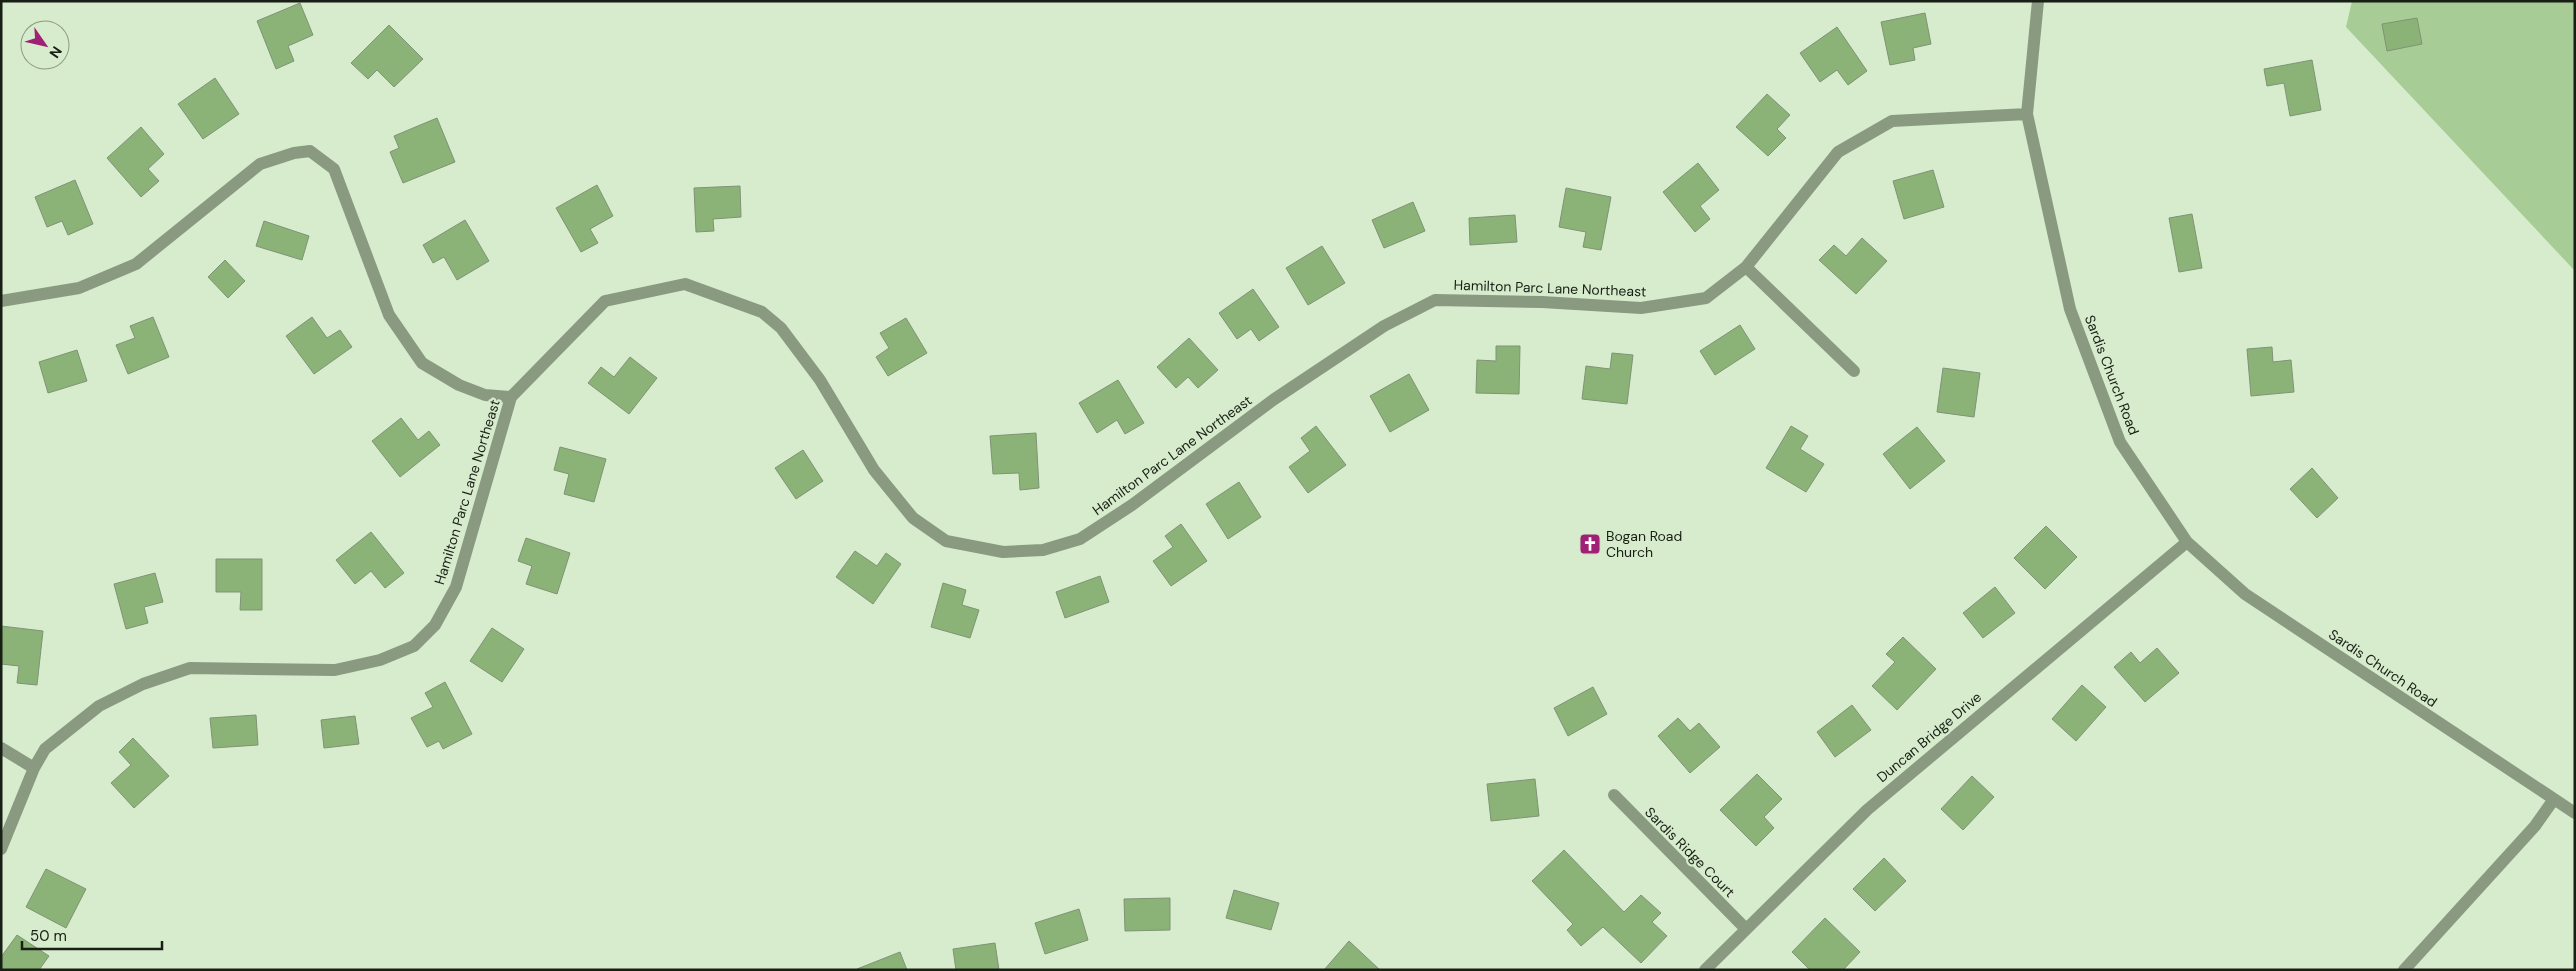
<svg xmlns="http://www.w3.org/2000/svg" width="2576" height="971" viewBox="0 0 2576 971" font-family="'DM Sans',sans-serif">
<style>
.green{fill:#a7cc95}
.building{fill:#8bb377;stroke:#7f9376}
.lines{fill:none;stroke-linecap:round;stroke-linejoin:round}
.minor{stroke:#899a80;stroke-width:12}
.labels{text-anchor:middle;stroke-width:4.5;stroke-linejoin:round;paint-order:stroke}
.street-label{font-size:14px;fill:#181f14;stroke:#d7eccd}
.poi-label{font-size:14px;fill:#181f14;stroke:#d7eccd;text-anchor:start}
</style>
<rect width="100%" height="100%" fill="#d7eccd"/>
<path class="green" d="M2352,1h223v270l-229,-244z"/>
<path class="building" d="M300,3l13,32 -25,11 6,15 -18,8 -19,-48z
M1925,13l6,31 -18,4 2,12 -25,5 -9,-43z
M2417,18l5,26 -35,7 -5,-27z
M389,25l34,34 -29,28 -17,-17 -9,9 -17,-16z
M1837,27l30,44 -19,14 -11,-15 -17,12 -20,-29z
M2312,60l9,50 -31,6 -6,-33 -17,3 -3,-17z
M215,78l24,36 -36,25 -25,-35z
M1767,94l23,21 -13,14 9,9 -18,18 -32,-29z
M437,118l18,44 -52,21 -13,-31 9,-4 -5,-12z
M141,127l23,27 -16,15 11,12 -18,16 -34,-39z
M1698,163l21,27 -19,16 10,13 -15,13 -32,-40z
M1933,170l11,37 -40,12 -11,-38z
M75,180l18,44 -25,11 -6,-14 -15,6 -12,-30z
M597,185l16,31 -23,13 8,14 -17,9 -25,-44z
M740,186l1,31 -28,2 1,12 -18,1 -2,-44z
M1566,188l45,9 -10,53 -18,-3 3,-15 -27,-5z
M1413,202l12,29 -41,17 -12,-28z
M2192,214l10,54 -23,4 -10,-54z
M1515,215l2,27 -47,3 -1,-27z
M465,220l24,41 -32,19 -13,-23 -11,6 -10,-18z
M264,221l45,15 -7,24 -46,-14z
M1862,238l25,23 -31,33 -37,-34 15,-15 12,11z
M1322,246l23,37 -37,22 -22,-37z
M225,260l20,21 -17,17 -20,-21z
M1253,289l26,38 -20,14 -8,-12 -14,10 -18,-26z
M153,317l16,40 -41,17 -12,-29 19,-7 -5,-12z
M312,317l15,21 13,-8 12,17 -38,27 -28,-38z
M906,318l21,35 -39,23 -12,-19 13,-9 -9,-15z
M1740,325l15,24 -40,26 -15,-24z
M1189,338l29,32 -20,18 -10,-11 -12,11 -19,-21z
M1496,346h24l-1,48 -43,-1 1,-33 19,1z
M2272,347l1,15 18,-2 3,32 -43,4 -4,-47z
M77,350l10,31 -39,12 -9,-31z
M1612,353l21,2 -6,49 -45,-5 4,-33 24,3z
M630,357l27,21 -28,36 -41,-31 13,-16 13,10z
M1943,368l37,5 -6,44 -37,-5z
M1409,374l20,36 -39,22 -20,-36z
M1118,380l26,43 -19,11 -8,-14 -20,13 -18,-30z
M401,418l17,22 11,-9 11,14 -40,32 -28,-36z
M1316,426l30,39 -38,28 -19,-26 21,-16 -9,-13z
M1791,426l17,10 -8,13 24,15 -18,28 -40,-24z
M1917,427l28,34 -35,28 -27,-35z
M1036,433l3,55 -19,2 -1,-17 -26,1 -3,-38z
M560,447l46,12 -12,43 -30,-8 5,-20 -15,-4z
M803,450l20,31 -27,18 -21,-31z
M2312,468l26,30 -21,20 -27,-29z
M1239,482l22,35 -33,22 -22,-35z
M1181,524l26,37 -36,25 -18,-25 20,-14 -8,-11z
M2046,526l31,31 -32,32 -31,-31z
M371,532l33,41 -19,15 -14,-17 -16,13 -19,-24z
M526,538l44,15 -13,41 -31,-10 6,-18 -14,-5z
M855,551l22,15 9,-13 15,11 -28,40 -37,-27z
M216,559h46v51h-22l1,-18h-25z
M155,573l8,29 -19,5 4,16 -22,6 -12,-45z
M1100,576l9,26 -44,16 -9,-26z
M943,583l23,7 -4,15 17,5 -9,28 -39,-11z
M1995,587l20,26 -32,25 -20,-25z
M1,626l42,5 -6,54 -20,-2 2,-17 -18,-2z
M492,628l32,21 -22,33 -32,-21z
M1903,637l33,32 -39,41 -25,-24 23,-24 -9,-8z
M2157,648l22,25 -34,29 -31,-35 17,-15 9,11z
M445,682l27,52 -29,15 -4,-8 -12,6 -16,-29 22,-11 -8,-14z
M2082,685l24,22 -30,34 -24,-22z
M1593,687l14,27 -39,22 -14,-28z
M1852,705l19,25 -36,27 -18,-25z
M256,715l2,30 -45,3 -3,-30z
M355,716l4,28 -35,4 -3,-28z
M1678,718l12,13 9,-8 21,24 -30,26 -32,-37z
M133,738l36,38 -35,32 -23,-25 20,-18 -12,-13z
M1757,774l25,25 -18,18 10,11 -18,18 -36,-36z
M1972,776l22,21 -31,33 -22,-21z
M1535,779l4,37 -48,5 -4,-37z
M1564,850l60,62 17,-17 20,18 -9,9 15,14 -26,27 -38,-36 -22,19 -14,-16 6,-6 -41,-43z
M1884,858l22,23 -31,30 -22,-22z
M46,869l40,20 -20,39 -40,-21z
M1234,890l45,13 -8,27 -45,-12z
M1170,898v32l-45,1 -1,-32z
M1079,909l9,31 -43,14 -10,-31z
M1825,918l35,34 -17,18h-33l-18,-18z
M17,935l32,21 -10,14h-38v-13z
M1349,941l31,29h-56z
M995,943l4,27h-43l-3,-21z
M900,952l7,18h-49l-1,-1z"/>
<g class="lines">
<path class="minor" d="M2038,1l-11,113 43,195 50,133 67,100 58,52 330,219
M1746,267l108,104
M1,301l78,-13 57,-24 124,-100 34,-11 16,-2 24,18 55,146 33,48 37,22 26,10 26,2
M1,748l33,20
M1614,795l132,134
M1,849l33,-81 11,-19 54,-43 44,-22 47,-16 145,2 45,-10 34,-14 21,-21 21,-38 55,-190 94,-96 80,-17 77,28 19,16 39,52 54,90 39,48 33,23 57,11 40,-2 37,-11 52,-34 141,-105 111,-74 51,-26 107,2 99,6 65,-10 40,-31 92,-115 54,-31 135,-7
M1705,970l162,-160 320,-268
M2404,970l131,-144 19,-27"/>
</g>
<defs>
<g id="church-square" transform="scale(1.125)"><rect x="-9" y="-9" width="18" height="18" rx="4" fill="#9f2074" stroke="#d7eccd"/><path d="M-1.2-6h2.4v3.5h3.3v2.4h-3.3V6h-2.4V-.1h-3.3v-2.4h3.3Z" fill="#fff"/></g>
</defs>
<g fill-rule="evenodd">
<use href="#church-square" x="1590" y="544"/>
</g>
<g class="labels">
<g class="street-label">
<text transform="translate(1550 288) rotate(2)" y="5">Hamilton Parc Lane Northeast</text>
<text transform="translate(2112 375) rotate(69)" y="5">Sardis Church Road</text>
<text transform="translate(1172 455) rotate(-36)" y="5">Hamilton Parc Lane Northeast</text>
<text transform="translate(467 492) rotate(-73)" y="5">Hamilton Parc Lane Northeast</text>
<text transform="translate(2383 668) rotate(34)" y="5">Sardis Church Road</text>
<text transform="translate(1929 737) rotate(-40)" y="5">Duncan Bridge Drive</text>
<text transform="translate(1690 852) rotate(45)" y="5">Sardis Ridge Court</text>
</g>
<g class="poi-label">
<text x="1606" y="541">Bogan Road<tspan x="1606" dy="16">Church</tspan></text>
</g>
</g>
<rect width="2576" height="971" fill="none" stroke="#181f14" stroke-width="5"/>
<g transform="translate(45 45) rotate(124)"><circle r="24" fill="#d7eccd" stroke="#8b9a83"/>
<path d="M0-4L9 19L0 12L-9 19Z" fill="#9f2074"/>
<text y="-8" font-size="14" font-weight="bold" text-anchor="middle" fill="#181f14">N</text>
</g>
<path d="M22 941v8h140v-8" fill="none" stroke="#181f14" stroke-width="2.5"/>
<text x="30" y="941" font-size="15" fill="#181f14" stroke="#d7eccd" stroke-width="4" paint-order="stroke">50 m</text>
</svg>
